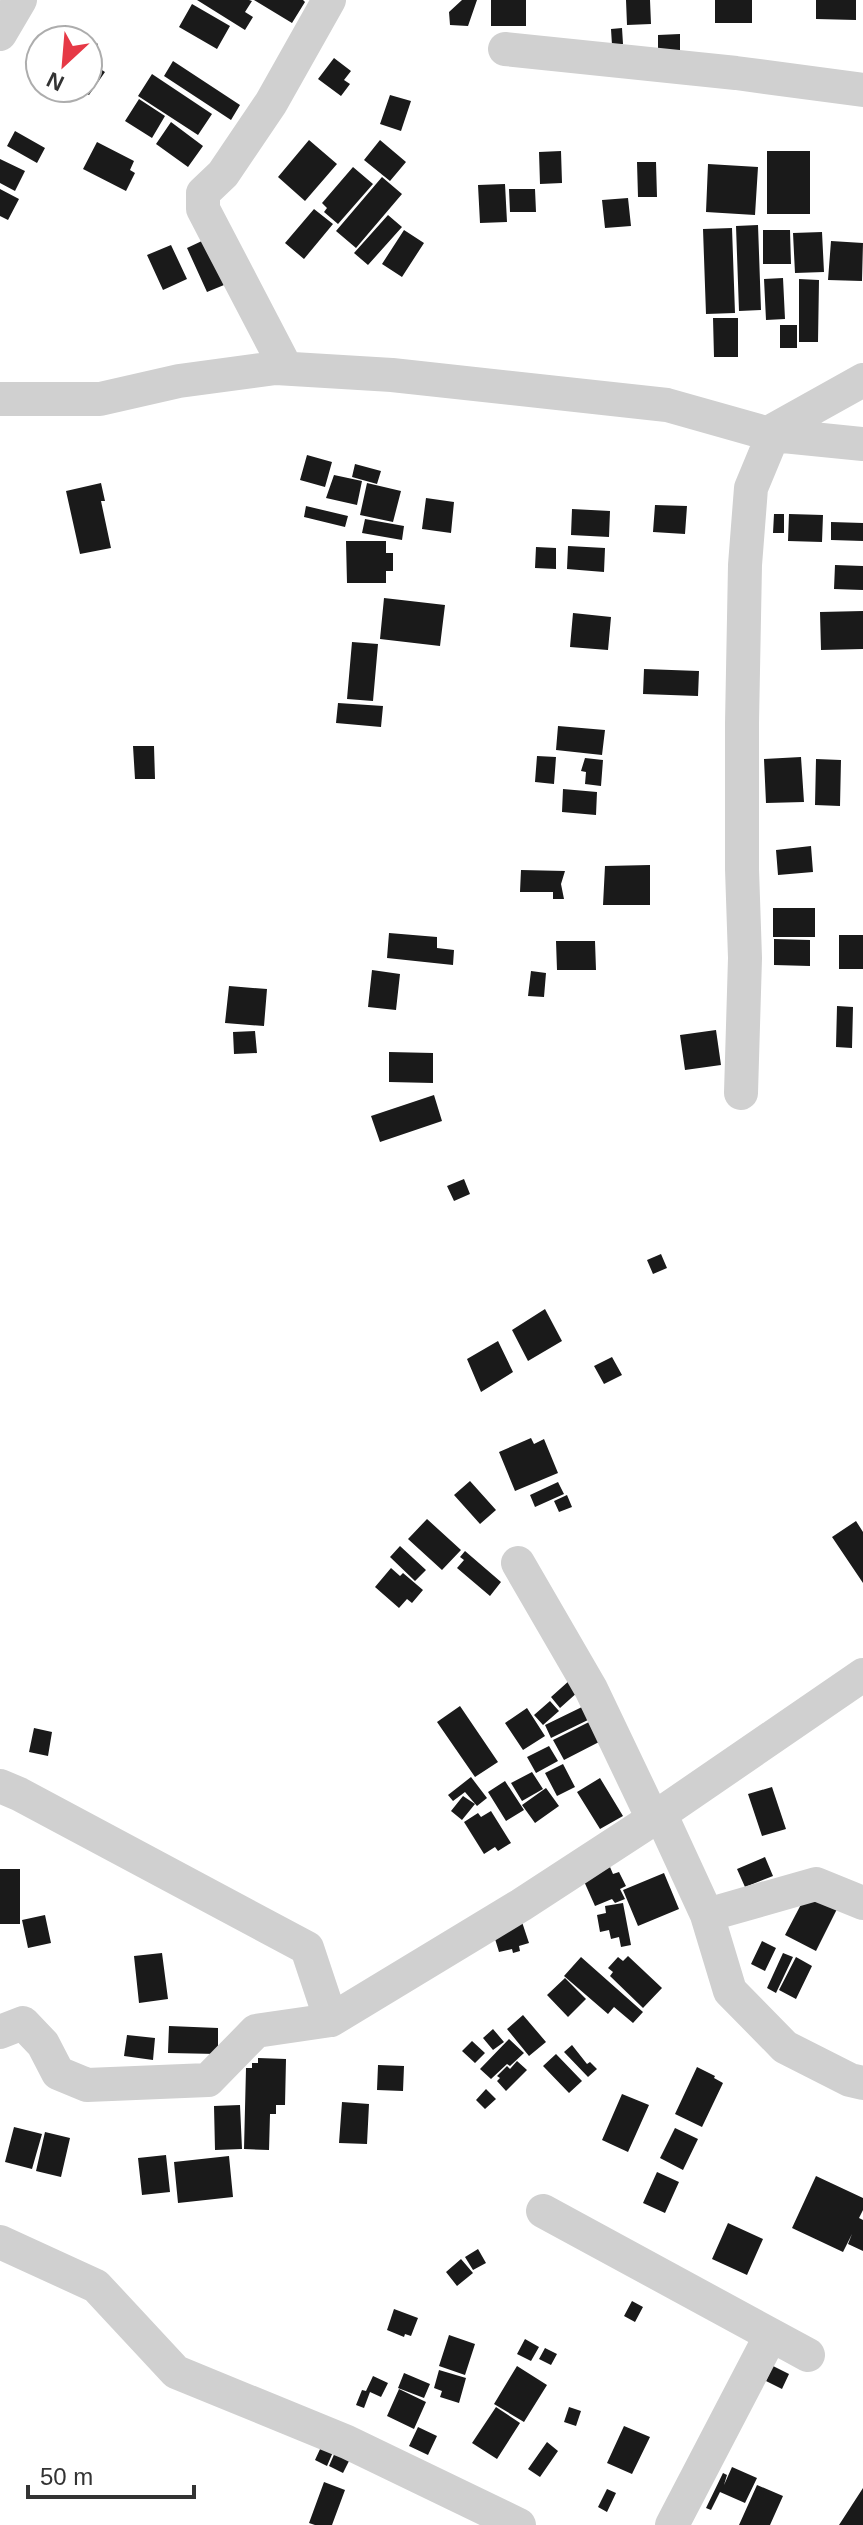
<svg xmlns="http://www.w3.org/2000/svg" width="863" height="2525" viewBox="0 0 863 2525" font-family="Arial,sans-serif">
<style>
.building{fill:#1a1a1a}
.lines{fill:none;stroke-linecap:round;stroke-linejoin:round}
.minor{stroke:#d0d0d0;stroke-width:34}
</style>
<rect width="100%" height="100%" fill="#fff"/>
<path class="building" d="M197,0h52l3,1 -7,11 8,5 -8,13z
M254,0h49l2,2 -13,21z
M462,0h15l-9,26 -18,-1 -1,-13z
M491,0h35v26h-35z
M626,0h24l1,24 -24,1z
M715,0h37v23h-37z
M816,0h40v20l-40,-1z
M192,4l38,22 -13,23 -38,-22z
M65,25l33,19 -8,13 -2,-1v-16h-27l-4,-2z
M622,28l1,16 -11,1 -1,-16z
M680,34v16l-22,1v-16z
M334,58l17,13 -7,9 6,4 -9,12 -23,-17z
M88,61l17,11 -16,23 -11,-7h10z
M173,61l67,44 -9,15 -67,-44z
M152,74l60,40 -14,21 -60,-39z
M390,95l21,6 -10,30 -21,-7z
M139,99l26,17 -13,22 -27,-17z
M171,122l32,24 -15,21 -32,-23z
M15,131l30,17 -8,15 -30,-17z
M309,140l28,24 -32,37 -27,-24z
M380,140l26,22 -16,19 -26,-21z
M97,142l37,19 -4,9 5,3 -9,18 -43,-22z
M561,151l1,32 -22,1 -1,-32z
M767,151h43v63h-43z
M0,159l25,12 -10,20 -15,-8z
M637,162h19l1,35h-19z
M708,164l50,3 -3,48 -49,-3z
M353,167l20,17 -35,40 -14,-12 3,-4 -5,-5z
M382,177l20,17 -46,54 -20,-17z
M505,184l2,38 -27,1 -2,-38z
M0,189l19,10 -11,21 -8,-4z
M509,189h26l1,23h-26z
M628,198l3,28 -26,2 -3,-28z
M314,209l19,15 -29,35 -19,-16z
M388,215l14,12 -34,38 -14,-12z
M758,225l3,85 -22,1 -3,-85z
M732,228l3,85 -29,1 -3,-85z
M404,230l20,13 -22,34 -20,-13z
M763,230h27l1,34h-28z
M822,232l2,40 -29,1 -2,-40z
M204,240l20,45 -17,7 -20,-44z
M831,241l32,2 -1,38 -34,-1z
M171,245l16,34 -24,11 -16,-35z
M783,278l2,41 -19,1 -2,-41z
M799,279l20,1 -1,62h-19z
M713,318h25v39h-24z
M780,325h17v23h-17z
M307,455l25,7 -7,25 -25,-7z
M355,464l26,7 -4,13 -25,-7z
M334,475l28,6 -5,24 -31,-7z
M101,483l4,18h-4l10,47 -31,6 -14,-63z
M367,483l34,8 -8,31 -33,-7z
M426,498l28,4 -3,31 -29,-4z
M655,505l32,1 -2,28 -32,-2z
M306,506l42,10 -3,11 -41,-10z
M572,509l38,2 -1,26 -38,-2z
M774,514h10v19h-11z
M789,514l34,1 -1,27 -34,-1z
M365,519l39,7 -2,14 -40,-7z
M831,522l32,1v18l-32,-1z
M346,541h40v12h7v18h-7v12h-39z
M568,546l37,2 -1,24 -37,-3z
M536,547l20,1v21l-21,-1z
M835,565l28,1v24l-29,-1z
M384,598l61,7 -5,41 -60,-7z
M863,611v38l-42,1 -1,-38z
M573,613l38,4 -3,33 -38,-3z
M352,642l26,2 -5,57 -26,-2z
M644,669l55,2 -1,25 -55,-2z
M338,703l45,3 -2,21 -45,-4z
M558,726l47,4 -3,25 -46,-5z
M133,746h21l1,33h-20z
M537,756l19,1 -2,27 -19,-2z
M801,757l3,45 -38,1 -2,-44z
M585,758l18,2 -2,26 -16,-2 1,-12 -5,-1z
M816,759l25,1 -1,46 -25,-1z
M563,789l34,3 -1,23 -34,-3z
M811,846l2,26 -35,3 -2,-25z
M650,865v40h-47l2,-39z
M521,870l44,1 -4,13 3,15h-11v-7h-33z
M773,908h42v29h-42z
M389,933l48,4v11l17,2 -1,15 -66,-7z
M839,935h24v34h-24z
M774,939l36,1v26l-36,-1z
M556,941h39l1,29h-39z
M372,970l28,4 -4,36 -28,-3z
M531,971l15,2 -2,24 -16,-1z
M229,986l38,3 -3,37 -39,-3z
M837,1006l16,1 -1,41 -16,-1z
M716,1030l5,35 -36,5 -5,-35z
M255,1031l2,22 -23,1 -1,-22z
M389,1052l44,1v30l-44,-1z
M434,1095l8,26 -62,21 -9,-26z
M464,1179l6,15 -16,7 -7,-15z
M661,1254l6,14 -14,6 -6,-14z
M545,1309l17,32 -34,20 -16,-31z
M498,1341l15,31 -32,20 -14,-33z
M612,1357l10,18 -18,9 -10,-18z
M531,1438l3,6 10,-5 14,34 -43,18 -16,-39z
M470,1481l26,29 -16,14 -26,-29z
M558,1482l6,12 -29,13 -5,-12z
M567,1495l5,12 -13,5 -5,-11z
M427,1519l34,31 -19,20 -34,-31z
M856,1521l7,11v51l-31,-46z
M400,1546l26,24 -11,11 -25,-24z
M465,1551l36,31 -11,14 -33,-28 7,-8 -4,-3z
M391,1568l9,8 3,-3 20,17 -11,13 -5,-4 -8,9 -24,-21z
M570,1680l9,11 -19,17 -9,-11z
M550,1701l9,10 -16,14 -9,-10z
M460,1706l38,56 -23,15 -38,-55z
M584,1706l6,13 -39,19 -6,-13z
M527,1708l18,28 -22,14 -18,-27z
M589,1722l10,20 -35,18 -11,-20z
M34,1728l18,4 -4,24 -19,-4z
M549,1746l9,15 -22,12 -9,-16z
M563,1764l12,23 -18,9 -12,-23z
M532,1772l11,17 -21,12 -11,-18z
M471,1777l16,21 -10,8 -12,-14 -12,9 -5,-6z
M600,1778l23,38 -23,13 -23,-37z
M505,1781l19,29 -18,11 -18,-29z
M772,1787l14,42 -24,7 -14,-42z
M546,1788l13,18 -24,17 -13,-18z
M463,1796l12,8 -13,16 -11,-9z
M491,1811l20,32 -13,8 -3,-4 -11,7 -20,-32 14,-9 3,4z
M765,1857l8,19 -28,11 -8,-18z
M610,1867l3,7 6,-2 7,14 -6,3 5,10 -10,4 -3,-4 -17,7 -12,-27z
M0,1869h20v55h-20z
M664,1873l15,36 -41,17 -15,-36z
M808,1891l30,16 -22,44 -31,-16z
M623,1903l8,42 -10,2 -2,-10 -8,2 -2,-9 -9,2 -3,-17 9,-2 -1,-7z
M45,1915l6,28 -23,5 -6,-28z
M521,1919l8,24 -10,3 1,5 -7,2 -1,-4 -13,3 -7,-23z
M762,1941l14,7 -11,23 -14,-7z
M162,1953l6,46 -29,4 -5,-47z
M783,1953l10,4 -17,36 -9,-5z
M628,1956l34,32 -19,20 -33,-32 3,-4 -5,-4 10,-11 5,4z
M581,1957l62,55 -10,11 -19,-16 -6,7 -44,-38z
M796,1957l16,9 -16,33 -17,-9z
M565,1978l21,21 -18,18 -21,-22z
M523,2015l23,27 -17,14 -22,-27z
M169,2026l49,2v26l-50,-1z
M493,2029l11,13 -11,8 -10,-12z
M127,2035l28,3 -2,22 -29,-4z
M509,2039l15,14 -14,13 -3,-2 -16,15 -11,-10z
M472,2041l13,12 -10,10 -13,-12z
M572,2045l15,19 3,-2 7,7 -9,8 -24,-25z
M556,2054l26,27 -13,12 -26,-27z
M258,2058l28,1 -1,46h-9v9h-6l-1,36 -25,-1 2,-81h6v-5h6z
M517,2061l10,9 -21,21 -9,-10 3,-3 -3,-2 10,-10 3,3z
M378,2065l26,1 -1,25 -26,-1z
M697,2067l18,9 -1,2 9,5 -21,44 -27,-13z
M486,2089l10,10 -11,10 -9,-9z
M622,2094l27,11 -21,47 -26,-12z
M342,2102l27,2 -2,40 -28,-1z
M240,2105l2,44 -27,1 -1,-44z
M14,2127l28,7 -10,35 -27,-7z
M675,2128l23,11 -15,31 -23,-12z
M45,2132l25,6 -9,39 -25,-6z
M166,2155l4,37 -28,3 -4,-37z
M229,2156l4,41 -55,6 -4,-41z
M657,2172l22,10 -14,31 -22,-10z
M816,2176l47,22v12l-4,8 4,2v31l-15,-7 4,-10 -9,18 -51,-24z
M728,2223l35,16 -16,36 -35,-16z
M478,2249l8,14 -13,7 -8,-13z
M461,2259l12,14 -16,13 -11,-14z
M632,2301l11,6 -8,15 -11,-6z
M394,2309l24,9 -7,18 -6,-2 -1,3 -17,-7z
M449,2335l26,9 -10,31 -26,-9z
M525,2339l14,8 -8,14 -14,-7z
M545,2348l12,6 -6,11 -12,-6z
M517,2366l30,19 -23,37 -30,-18z
M773,2366l16,8 -7,15 -16,-8z
M439,2370l27,8 -7,25 -19,-6 2,-6 -8,-3z
M404,2373l26,11 -6,14 -26,-10z
M373,2376l15,7 -7,14 -11,-5 -6,16 -8,-3 6,-15 4,1z
M399,2389l27,13 -12,27 -27,-13z
M496,2407l24,16 -23,36 -25,-16z
M569,2407l12,4 -5,15 -12,-4z
M624,2426l26,11 -18,37 -25,-11z
M418,2427l19,9 -9,19 -19,-9z
M547,2442l11,9 -18,26 -12,-8z
M321,2447l12,5 -6,14 -12,-6z
M336,2450l15,7 -8,16 -14,-7z
M732,2467l25,11 -12,25 -25,-11 -9,18 -5,-2 17,-35 4,2 -3,10z
M324,2482l21,8 -13,35h-17l-6,-2z
M757,2485l26,11 -13,29h-31z
M863,2488v37h-24z
M607,2489l9,4 -9,19 -9,-5z"/>
<g class="lines">
<path class="minor" d="M0,34l20,-34
M505,49l231,24 127,17
M286,368l-83,-159v-16l20,-19 48,-71 58,-103
M0,399h100l79,-18 97,-13 116,7 275,30 106,30 90,9
M768,433l95,-53
M741,1093l4,-135 -3,-89v-146l3,-158 6,-77 22,-53
M518,1563l73,126 62,130 210,-144
M0,1786l19,8 288,154 24,72
M660,1813l47,102 23,76 55,56 65,33 13,3
M707,1915l109,-31 47,19
M0,2032l23,-9 20,21 15,29 29,12 121,-5 48,-49 75,-11 190,-115 132,-86
M543,2211l265,144
M0,2242l96,44 80,86 171,70 172,83
M672,2525l99,-190"/>
</g>
<g transform="translate(64 64) rotate(206)"><circle r="38" fill="#ffffff" stroke="#adadad" stroke-width="2"/>
<path d="M0-6L14 30L0 20L-14 30Z" fill="#e63946"/>
<text y="-12" font-size="22" font-weight="bold" text-anchor="middle" fill="#333333">N</text>
</g>
<path d="M28 2485v12h166v-12" fill="none" stroke="#333333" stroke-width="4"/>
<text x="40" y="2485" font-size="24" fill="#333333" stroke="#ffffff" stroke-width="6" paint-order="stroke">50 m</text>
</svg>
